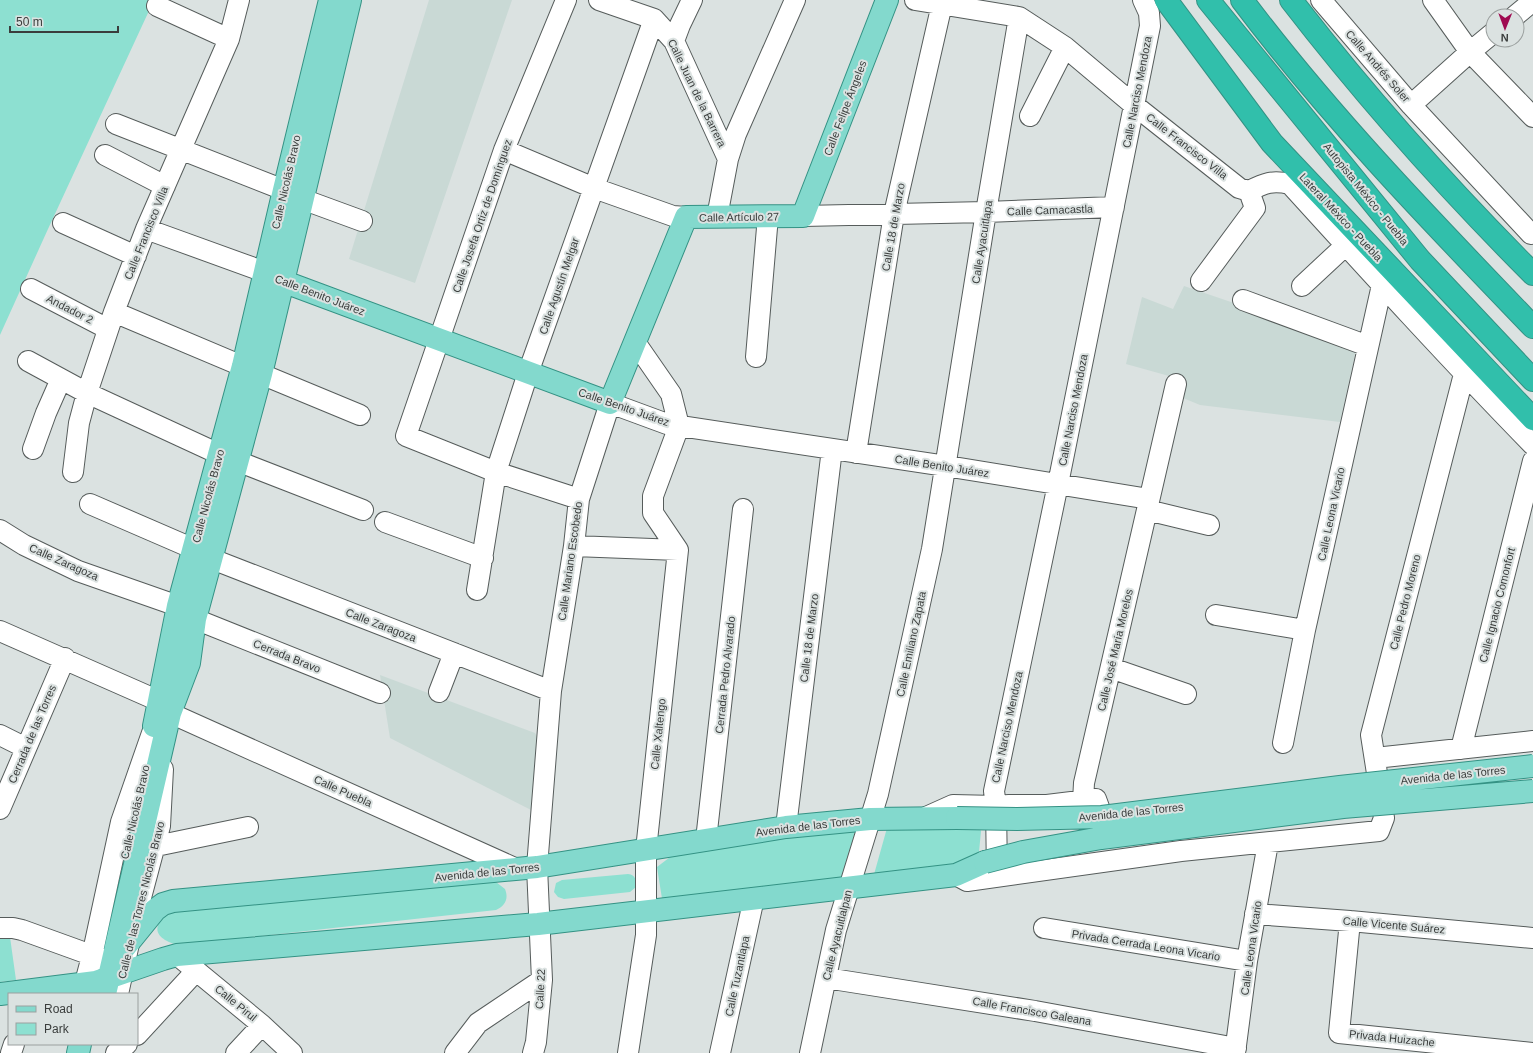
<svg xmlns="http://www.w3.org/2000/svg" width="1533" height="1053" viewBox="0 0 1533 1053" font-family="Helvetica,sans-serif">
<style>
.built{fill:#c9d9d5}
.green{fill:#8de0d1}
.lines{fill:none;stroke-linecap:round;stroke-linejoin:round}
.minor-casing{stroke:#565c5b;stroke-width:22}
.major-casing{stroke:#349284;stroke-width:24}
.highway-casing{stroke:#349284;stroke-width:24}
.minor{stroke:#fff;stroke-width:20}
.major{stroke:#83d9cd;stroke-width:22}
.highway{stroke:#31bfab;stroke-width:22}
.major-bridge-casing{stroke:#349284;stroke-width:24;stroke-linecap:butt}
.major-bridge{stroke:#83d9cd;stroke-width:22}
.labels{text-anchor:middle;stroke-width:4;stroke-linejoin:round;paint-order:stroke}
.street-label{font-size:11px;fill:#3a3d3c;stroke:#dbe2e1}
</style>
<rect width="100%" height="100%" fill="#dbe2e1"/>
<path class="built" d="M429,0h83l-97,283 -66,-24z
M1184,286l173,59 -17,77 -140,-17 -17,-7 4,-17 -61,-17 16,-67 31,12z
M380,675l155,58 7,13 -9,65 -143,-73z"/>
<path class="green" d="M0,0h154l-106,229 -48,106z
M976,823l5,8 -2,21 -8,11 -98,15 14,-50z
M860,828l-20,55 -177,22 -6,-38 21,-16z
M628,874c8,1 8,6 8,13l-6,5 -66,7 -6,-2 -4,-5 2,-9 6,-3z
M496,882l9,7c4,10 0,17 -9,21l-317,35c-10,-2 -27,-9 -20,-22 2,-4 7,-9 10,-12z
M10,937l6,43 -16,2v-43z"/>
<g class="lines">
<g class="minor-casing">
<path id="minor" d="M566,0l-62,150 -98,286 90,36 83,27
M599,0l55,19 20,22 54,118
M915,0l104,17 46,30 69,58 105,83 10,3
M1321,0l90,105 120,129
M1433,0l37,52 63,65
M157,6l72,33
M1515,16l18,-15
M674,41l6,-16 12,-25
M1411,105l59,-53 23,-19
M1030,116l35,-69
M116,124l168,66
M504,150l90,38 79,28 13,1
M105,155l60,31
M1249,191c16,-8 23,-11 41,-7 80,88 160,176 243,261
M302,199l60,22
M803,216l183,-4 128,-5
M717,217l11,-58 8,-25 59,-134
M63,223l73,33
M146,229l119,43
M1201,281l54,-73 -6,-17
M1302,286l44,-41
M31,289l77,40
M1243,300l125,46
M114,312l147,62 99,41
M756,357l12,-141
M28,361l59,32 132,61 144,56
M33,449l13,-36 15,-34
M856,453l38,-239 48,-210
M73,472l6,-49 8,-30 27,-81 32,-83 83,-190 10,-39
M90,504l104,45 18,10 339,132
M1147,510l62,15
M385,522l98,36
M0,530l24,15 54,26 100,35 17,13 185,74
M574,546l104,4
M477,590l19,-118 32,-99 126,-354
M1216,615l89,15
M0,631l159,70 11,12 347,156
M1111,668l75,26
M439,692l15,-39
M0,735l26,13
M1283,743l22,-113 77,-345
M1461,749l72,-288
M1375,758l158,-17
M1083,801l1,-18 92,-399
M0,809l65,-151
M924,818l29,-13 43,1 13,-1h38l49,-6 12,33
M786,827l46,-378
M706,840l37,-331
M156,846l92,-19
M956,875l11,6 214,-30 198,-20 5,-13 -13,-83 93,-361
M997,875l-1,-69 -2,-15 64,-307 92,-458 -1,-13 -6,-13
M1255,914l95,7 183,17
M1350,921l-11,112 194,20
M0,928h13l9,2 83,30
M1044,928l203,33
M177,955l85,70 30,28
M826,978l209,33 201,37
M82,994l10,-38 29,-134 31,-89
M118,994l12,-55 30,-113 3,-57
M137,1035l59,-64
M11,1053l3,-9
M116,1053l11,-9
M236,1053l26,-28
M455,1053l23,-30 64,-43
M533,1053l3,-11 6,-62 -5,-113 14,-176 23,-145 5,-47 31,-96 57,21 279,42 203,33
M628,1053l18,-118v-85l32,-300 -25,-37v-17l26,-70 -8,-32 -36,-52
M720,1053l34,-155
M810,1053l26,-123 42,-136 54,-245 54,-337 33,-195
M1235,1053l12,-92 21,-118"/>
</g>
<g class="major-casing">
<path id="major" d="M269,274l13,7 328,122 76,-186 117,-1 84,-216
M154,726l24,-120 65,-240 41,-176 46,-190
M116,958l39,-48 8,-6 10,-3 364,-34 249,-40 84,-8 87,-1
M0,994l96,-12 67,-23 14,-4 361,-31 418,-49 29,-13
M105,994l65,-281 19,-50 6,-44 66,-245 89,-374
M78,1053l2,-9"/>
</g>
<g class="highway-casing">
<path id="highway" d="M1166,0l106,143 261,276
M1208,0l212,260 113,120
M1242,0c88,117 190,222 291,327
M1291,0c75,97 156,188 242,274"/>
</g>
<use href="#minor" class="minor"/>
<use href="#major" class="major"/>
<use href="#highway" class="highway"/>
<g class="major-bridge-casing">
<path id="major-bridge" d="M957,818l60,1 85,-2 238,-30 193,-21
M985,862l38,-10 78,-14 242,-31 190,-16"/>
</g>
<use href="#major-bridge" class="major-bridge"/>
</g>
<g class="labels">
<g class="street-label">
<text transform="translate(1378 66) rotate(49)" y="4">Calle Andrés Soler</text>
<text transform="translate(1137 92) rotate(-79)" y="4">Calle Narciso Mendoza</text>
<text transform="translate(697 93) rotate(64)" y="4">Calle Juan de la Barrera</text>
<text transform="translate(845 108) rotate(-69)" y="4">Calle Felipe Ángeles</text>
<text transform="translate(1187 146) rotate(38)" y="4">Calle Francisco Villa</text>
<text transform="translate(286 182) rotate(-77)" y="4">Calle Nicolás Bravo</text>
<text transform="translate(1366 194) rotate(51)" y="4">Autopista México - Puebla</text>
<text transform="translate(1050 210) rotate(-2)" y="4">Calle Camacastla</text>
<text transform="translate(482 216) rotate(-71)" y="4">Calle Josefa Ortiz de Domínguez</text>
<text transform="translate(739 217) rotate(-1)" y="4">Calle Artículo 27</text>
<text transform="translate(1341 217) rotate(47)" y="4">Lateral México - Puebla</text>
<text transform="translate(893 227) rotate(-80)" y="4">Calle 18 de Marzo</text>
<text transform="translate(146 233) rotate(-68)" y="4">Calle Francisco Villa</text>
<text transform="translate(982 242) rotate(-81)" y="4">Calle Ayacuitlapa</text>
<text transform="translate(559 286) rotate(-71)" y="4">Calle Agustín Melgar</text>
<text transform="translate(320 295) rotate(21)" y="4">Calle Benito Juárez</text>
<text transform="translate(70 309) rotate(27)" y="4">Andador 2</text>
<text transform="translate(624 407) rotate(19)" y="4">Calle Benito Juárez</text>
<text transform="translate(1073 410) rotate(-79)" y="4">Calle Narciso Mendoza</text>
<text transform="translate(942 466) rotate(9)" y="4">Calle Benito Juárez</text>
<text transform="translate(208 496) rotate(-75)" y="4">Calle Nicolás Bravo</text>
<text transform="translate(1331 514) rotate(-78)" y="4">Calle Leona Vicario</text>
<text transform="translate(570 561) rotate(-82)" y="4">Calle Mariano Escobedo</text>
<text transform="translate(64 562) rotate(24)" y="4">Calle Zaragoza</text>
<text transform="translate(1405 602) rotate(-76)" y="4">Calle Pedro Moreno</text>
<text transform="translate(1497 605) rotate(-76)" y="4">Calle Ignacio Comonfort</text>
<text transform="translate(381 625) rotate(21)" y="4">Calle Zaragoza</text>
<text transform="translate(809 638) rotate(-83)" y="4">Calle 18 de Marzo</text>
<text transform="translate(911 644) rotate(-78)" y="4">Calle Emiliano Zapata</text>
<text transform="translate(1115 650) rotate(-77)" y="4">Calle José María Morelos</text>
<text transform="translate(287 656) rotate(22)" y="4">Cerrada Bravo</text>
<text transform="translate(725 675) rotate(-84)" y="4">Cerrada Pedro Alvarado</text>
<text transform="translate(1007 727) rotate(-78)" y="4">Calle Narciso Mendoza</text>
<text transform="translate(32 734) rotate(-67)" y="4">Cerrada de las Torres</text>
<text transform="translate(658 734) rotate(-84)" y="4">Calle Xaltengo</text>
<text transform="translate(1453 775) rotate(-6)" y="4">Avenida de las Torres</text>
<text transform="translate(343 791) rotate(24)" y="4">Calle Puebla</text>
<text transform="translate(135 812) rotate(-77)" y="4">Calle Nicolás Bravo</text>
<text transform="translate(1131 812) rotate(-6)" y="4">Avenida de las Torres</text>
<text transform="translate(808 826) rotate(-7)" y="4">Avenida de las Torres</text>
<text transform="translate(487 872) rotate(-6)" y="4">Avenida de las Torres</text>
<text transform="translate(141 900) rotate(-76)" y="4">Calle de las Torres Nicolás Bravo</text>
<text transform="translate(1394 925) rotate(5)" y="4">Calle Vicente Suárez</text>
<text transform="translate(837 935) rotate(-76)" y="4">Calle Ayacuitlalpan</text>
<text transform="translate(1146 945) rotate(9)" y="4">Privada Cerrada Leona Vicario</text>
<text transform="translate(1251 948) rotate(-82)" y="4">Calle Leona Vicario</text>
<text transform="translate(737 976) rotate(-78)" y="4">Calle Tuzantlapa</text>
<text transform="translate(540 989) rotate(-87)" y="4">Calle 22</text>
<text transform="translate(236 1003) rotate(39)" y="4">Calle Pirul</text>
<text transform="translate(1032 1011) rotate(10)" y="4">Calle Francisco Galeana</text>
<text transform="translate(1392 1038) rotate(6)" y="4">Privada Huizache</text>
</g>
</g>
<rect x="8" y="993" width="130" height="52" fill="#dbe2e1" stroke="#9ba09f"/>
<rect x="16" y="1006" width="20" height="6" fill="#83d9cd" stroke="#9ba09f"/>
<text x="44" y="1013" font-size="12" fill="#3a3d3c">Road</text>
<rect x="16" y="1023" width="20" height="12" fill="#8de0d1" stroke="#9ba09f"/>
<text x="44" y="1033" font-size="12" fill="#3a3d3c">Park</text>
<g transform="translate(1505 28) rotate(181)"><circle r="19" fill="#dbe2e1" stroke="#9ba09f"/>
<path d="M0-3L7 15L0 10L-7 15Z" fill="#9f0a51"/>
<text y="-6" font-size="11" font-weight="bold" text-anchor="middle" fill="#3a3d3c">N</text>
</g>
<path d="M10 26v6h108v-6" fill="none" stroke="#3a3d3c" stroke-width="2"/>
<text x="16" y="26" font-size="12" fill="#3a3d3c" stroke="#dbe2e1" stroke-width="3" paint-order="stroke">50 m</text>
</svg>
